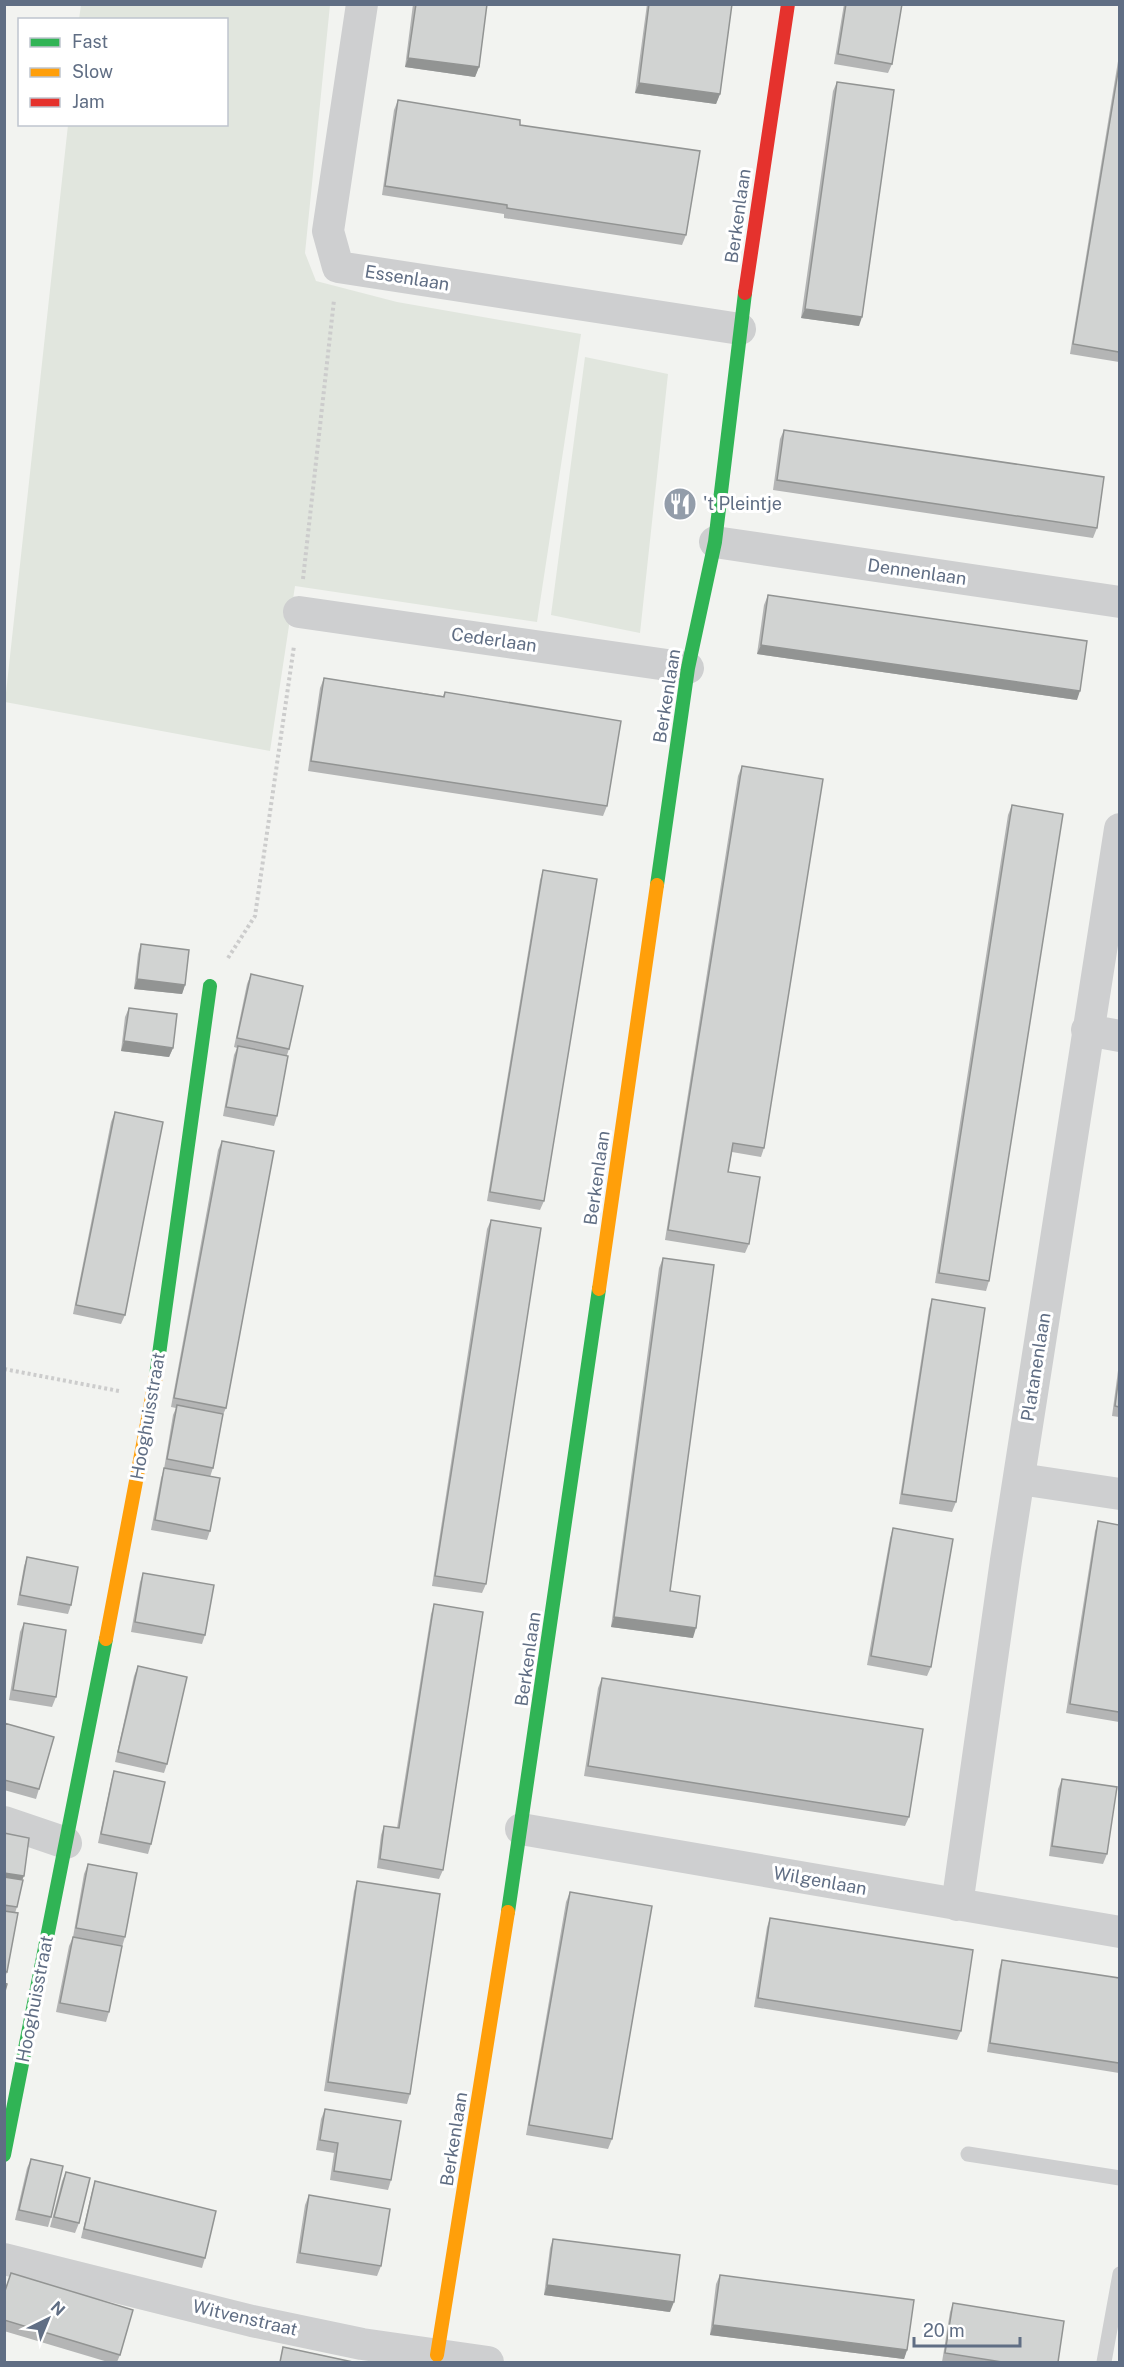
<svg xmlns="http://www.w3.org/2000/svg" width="1124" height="2367" viewBox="0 0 1124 2367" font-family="'Public Sans',sans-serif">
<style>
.green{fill:#e1e6de}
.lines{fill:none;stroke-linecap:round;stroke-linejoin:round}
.path{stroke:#ccc;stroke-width:4;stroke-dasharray:3 3;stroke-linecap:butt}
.lane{stroke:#cecfd0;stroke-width:15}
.street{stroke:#cecfd0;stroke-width:32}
.fast{stroke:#30b455;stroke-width:14}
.slow{stroke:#ff9f0a;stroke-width:14}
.jam{stroke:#e5322d;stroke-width:14}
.wall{fill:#b4b5b5}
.shaded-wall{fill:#929493}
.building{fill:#d1d3d2;stroke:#929493;stroke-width:1.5}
.labels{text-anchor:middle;stroke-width:6;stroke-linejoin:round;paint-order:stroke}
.street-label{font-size:18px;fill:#606e84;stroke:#fff}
.poi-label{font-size:18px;fill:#606e84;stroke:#fff;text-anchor:start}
</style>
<rect width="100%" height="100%" fill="#f2f3f0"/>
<path class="green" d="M81,5h249l-25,248 11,28 81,21 184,32 -44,288 -242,-36 -25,165 -265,-49 63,-577 158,-1v-104l-147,-1z
M585,357l83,17 -28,259 -89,-18z"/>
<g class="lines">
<path class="path" d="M303,579l31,-279
M228,958l27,-42 39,-270
M4,1369l115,22"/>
<path class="lane" d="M968,2154l152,24
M1104,2362l16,-88"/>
<path class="street" d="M362,4l-34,227 10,36 402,62
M715,542l405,60
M299,612l389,56
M1087,1030l33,6
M1020,1479l100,15
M4,1822l62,21
M521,1829l599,103
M957,1905l49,-345 114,-731
M4,2259l248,62 110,23 126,18"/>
<path class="fast" d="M657,885l31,-217 27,-126 30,-249
M156,1376l54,-390
M508,1912l91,-623
M4,2155l102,-516"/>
<path class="slow" d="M599,1289l58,-404
M106,1639l50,-263
M437,2355l71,-443"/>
<path class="jam" d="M745,293l43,-289"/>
</g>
<path class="wall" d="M413,4h74l-8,63 -4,10 -70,-10z
M647,4h85l-12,90 -4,10 -81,-11z
M844,4h58l-10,60 -4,9 -54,-9z
M1119,55v307l-49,-8z
M837,82l22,244 -58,-8 32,-227z
M398,100l122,25 166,110 -4,10 -178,-27v-4l-122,-19 12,-85z
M784,430l313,98 -4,10 -320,-48 7,-51z
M768,595l309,105 -320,-46 7,-49z
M324,678l119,18 2,-4 162,114 -4,10 -295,-45 12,-83z
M742,766l22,382 -3,9 -29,-5 -4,20 21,72 -4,9 -80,-13 73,-464z
M1012,805l-23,476 -3,10 -51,-8 73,-468z
M543,870l1,331 -4,9 -53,-9 53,-321z
M141,944l44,41 -3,9 -48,-5 4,-35z
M251,974l38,75 -2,6 -10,61 -3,10 -51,-10 11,-61 3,-7 -3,-1 13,-63z
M129,1008l44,40 -4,9 -48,-6 4,-34z
M115,1112l10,203 -4,9 -48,-10 38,-192z
M222,1141l4,267 -4,9 -9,51 -3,9v54l-3,9 -56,-10 10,-52 3,-9 9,-54 3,-7 -5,-1 47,-257z
M491,1220l-5,364 -4,9 -50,-7 55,-357z
M663,1258l7,333 23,47 -82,-11 48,-359z
M932,1299l24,203 -4,10 -53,-8 30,-195z
M1119,1363v54l-7,-1z
M1098,1521l21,4v197l-53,-9 29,-182z
M893,1528l38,139 -4,9 -60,-11 23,-127z
M27,1557l44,48 -3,9 -51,-9 7,-39z
M143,1573l62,62 -3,9 -71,-12 9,-50z
M434,1604l9,266 -4,9 -62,-11 4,-33 3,-9 13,2 34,-214z
M24,1623l32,74 -4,10 -43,-7 11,-68z
M138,1666l29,98 -3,9 -49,-11 19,-86z
M602,1678l307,139 -4,9 -321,-50 14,-88z
M4,1723l35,66 -3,10 -32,-9z
M114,1771l37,73 -3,10 -50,-11 13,-62z
M1062,1779l45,75 -4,10 -54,-8 9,-67z
M4,1833l18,47 -5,27 -2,6 -8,59 -3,8z
M88,1864l37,73 -3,10 -13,65 -3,10 -50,-10 13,-66 4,-9 11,-63z
M357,1881l53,213 -3,10 -83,-13 30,-200z
M570,1892l42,247 -4,10 -82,-14 40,-233z
M770,1918l191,113 -4,9 -203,-33 13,-80z
M1002,1960l117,18v95l-132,-21 12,-82z
M325,2109l66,71 -3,10 -58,-10 4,-27 -18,-3 5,-31z
M31,2159l20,58 -3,10 -33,-7 12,-52z
M66,2172l13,51 -4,10 -25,-6 12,-46z
M95,2181l110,77 -3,10 -121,-30 11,-47z
M309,2195l72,71 -4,10 -81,-13 9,-58z
M553,2239l117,73 -126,-17 6,-47z
M11,2273l109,82 -3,7h-9l-104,-31v-39z
M720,2275l187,75 -3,9 -194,-24 6,-51z
M953,2303l105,59h-116l8,-50z"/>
<path class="shaded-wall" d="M408,58l71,9 -4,10 -70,-10z
M639,83l81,11 -4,10 -81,-11z
M805,309l57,8 -3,9 -58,-8z
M761,645l319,46 -3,9 -320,-46z
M137,979l48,6 -3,9 -48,-5z
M124,1041l49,7 -4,9 -48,-6z
M614,1617l82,11 -3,10 -82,-11z
M4,1873l20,3 -4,9 -16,-2z
M547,2285l127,17 -4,10 -126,-17z
M713,2325l194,25 -3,9 -194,-24z"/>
<path class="building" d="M416,4h71l-8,63 -71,-9z
M649,4h83l-12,90 -81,-11z
M846,4h56l-10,60 -54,-10z
M1119,66v286l-46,-8z
M837,82l57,8 -32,227 -57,-8z
M398,100l122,20v5l180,26 -14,84 -179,-27v-3l-122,-19z
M784,430l320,47 -7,51 -320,-48z
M768,595l319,46 -7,50 -319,-46z
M324,678l120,19 1,-5 176,29 -14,85 -296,-45z
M742,766l81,13 -59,369 -31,-5 -5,29 32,5 -11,67 -81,-14z
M1012,805l51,9 -74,467 -50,-8z
M543,870l54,9 -53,322 -54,-9z
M141,944l48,6 -4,35 -48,-6z
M251,974l52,12 -14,63 -52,-11z
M129,1008l48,6 -4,34 -49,-7z
M238,1046l50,10 -11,60 -51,-9z
M115,1112l48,10 -38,193 -49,-10z
M222,1141l52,10 -48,257 -52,-10z
M491,1220l50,8 -55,356 -51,-8z
M663,1258l51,7 -44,326 30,5 -4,32 -82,-11z
M932,1299l53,9 -29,194 -54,-8z
M1119,1376v31l-4,-1z
M177,1405l46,9 -10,54 -46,-9z
M164,1468l56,10 -10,53 -55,-11z
M1098,1521l21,4v187l-49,-8z
M893,1528l60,11 -22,128 -60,-11z
M27,1557l51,10 -7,38 -51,-10z
M143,1573l71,12 -9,50 -70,-13z
M434,1604l49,8 -40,258 -63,-11 4,-33 15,2z
M24,1623l42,7 -10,67 -43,-7z
M138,1666l49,11 -20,87 -49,-12z
M602,1678l321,51 -14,88 -321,-51z
M4,1723l50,14 -15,52 -35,-9z
M114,1771l51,11 -14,62 -50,-10z
M1062,1779l55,8 -10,67 -55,-8z
M4,1833l25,5 -5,38 -20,-3z
M88,1864l49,9 -12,64 -49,-9z
M4,1877l19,3 -6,27 -13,-2z
M357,1881l83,13 -30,200 -82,-12z
M570,1892l82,14 -40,233 -83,-14z
M4,1911l14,2 -11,59 -3,-1z
M770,1918l203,32 -12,81 -203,-33z
M73,1937l49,9 -13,66 -49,-9z
M1002,1960l117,18v85l-129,-20z
M4,1983l3,1 -3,11z
M325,2109l76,12 -10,59 -57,-9 4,-28 -18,-3z
M31,2159l32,7 -12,51 -32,-7z
M66,2172l24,6 -11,45 -25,-6z
M95,2181l121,30 -11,47 -121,-29z
M309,2195l81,14 -9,57 -81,-13z
M553,2239l127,16 -6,47 -127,-17z
M11,2273l122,37 -13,45 -116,-35v-26z
M720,2275l194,25 -7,50 -194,-25z
M953,2303l111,18 -6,41h-56l-57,-9z
M283,2347l70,15h-73z"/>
<defs>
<g id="restaurant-disc" transform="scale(1.725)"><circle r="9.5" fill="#939daa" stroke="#fff"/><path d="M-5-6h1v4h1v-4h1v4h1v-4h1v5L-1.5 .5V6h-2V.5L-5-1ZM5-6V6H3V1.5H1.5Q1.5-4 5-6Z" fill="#fff"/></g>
</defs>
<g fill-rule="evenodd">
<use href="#restaurant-disc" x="680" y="504"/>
</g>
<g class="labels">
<g class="street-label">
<text transform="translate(738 216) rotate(-82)" y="6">Berkenlaan</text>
<text transform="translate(407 278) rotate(9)" y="6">Essenlaan</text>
<text transform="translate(917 572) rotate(8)" y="6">Dennenlaan</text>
<text transform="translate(494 640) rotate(8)" y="6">Cederlaan</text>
<text transform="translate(667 696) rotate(-81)" y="6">Berkenlaan</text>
<text transform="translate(597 1178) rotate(-82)" y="6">Berkenlaan</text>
<text transform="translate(1036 1367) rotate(-81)" y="6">Platanenlaan</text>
<text transform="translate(148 1416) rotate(-80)" y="6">Hooghuisstraat</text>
<text transform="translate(528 1659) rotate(-82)" y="6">Berkenlaan</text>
<text transform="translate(820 1881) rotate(10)" y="6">Wilgenlaan</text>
<text transform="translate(35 1999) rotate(-79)" y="6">Hooghuisstraat</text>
<text transform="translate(454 2139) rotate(-81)" y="6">Berkenlaan</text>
<text transform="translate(245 2318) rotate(13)" y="6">Witvenstraat</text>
</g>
<g class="poi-label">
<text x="703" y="510">'t Pleintje</text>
</g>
</g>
<rect width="1124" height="2367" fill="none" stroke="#606e84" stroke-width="12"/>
<rect x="18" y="18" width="210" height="108" fill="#ffffff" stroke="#bfc5ce" stroke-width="1.5"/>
<rect x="30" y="38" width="30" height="9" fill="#30b455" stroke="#bfc5ce" stroke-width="1.5"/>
<text x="72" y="48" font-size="18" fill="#606e84">Fast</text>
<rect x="30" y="68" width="30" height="9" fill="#ff9f0a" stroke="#bfc5ce" stroke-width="1.5"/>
<text x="72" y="78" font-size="18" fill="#606e84">Slow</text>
<rect x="30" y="98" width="30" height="9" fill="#e5322d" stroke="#bfc5ce" stroke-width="1.5"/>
<text x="72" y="108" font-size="18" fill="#606e84">Jam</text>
<g transform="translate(48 2319) rotate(43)" stroke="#ffffff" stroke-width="4.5" paint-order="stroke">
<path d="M0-4.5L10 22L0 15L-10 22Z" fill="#606e84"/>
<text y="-9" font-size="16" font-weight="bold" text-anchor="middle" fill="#606e84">N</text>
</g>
<path d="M914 2337v9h106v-9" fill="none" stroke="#606e84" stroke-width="3"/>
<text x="923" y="2337" font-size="18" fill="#606e84" stroke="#ffffff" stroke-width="4.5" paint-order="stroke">20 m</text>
</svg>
